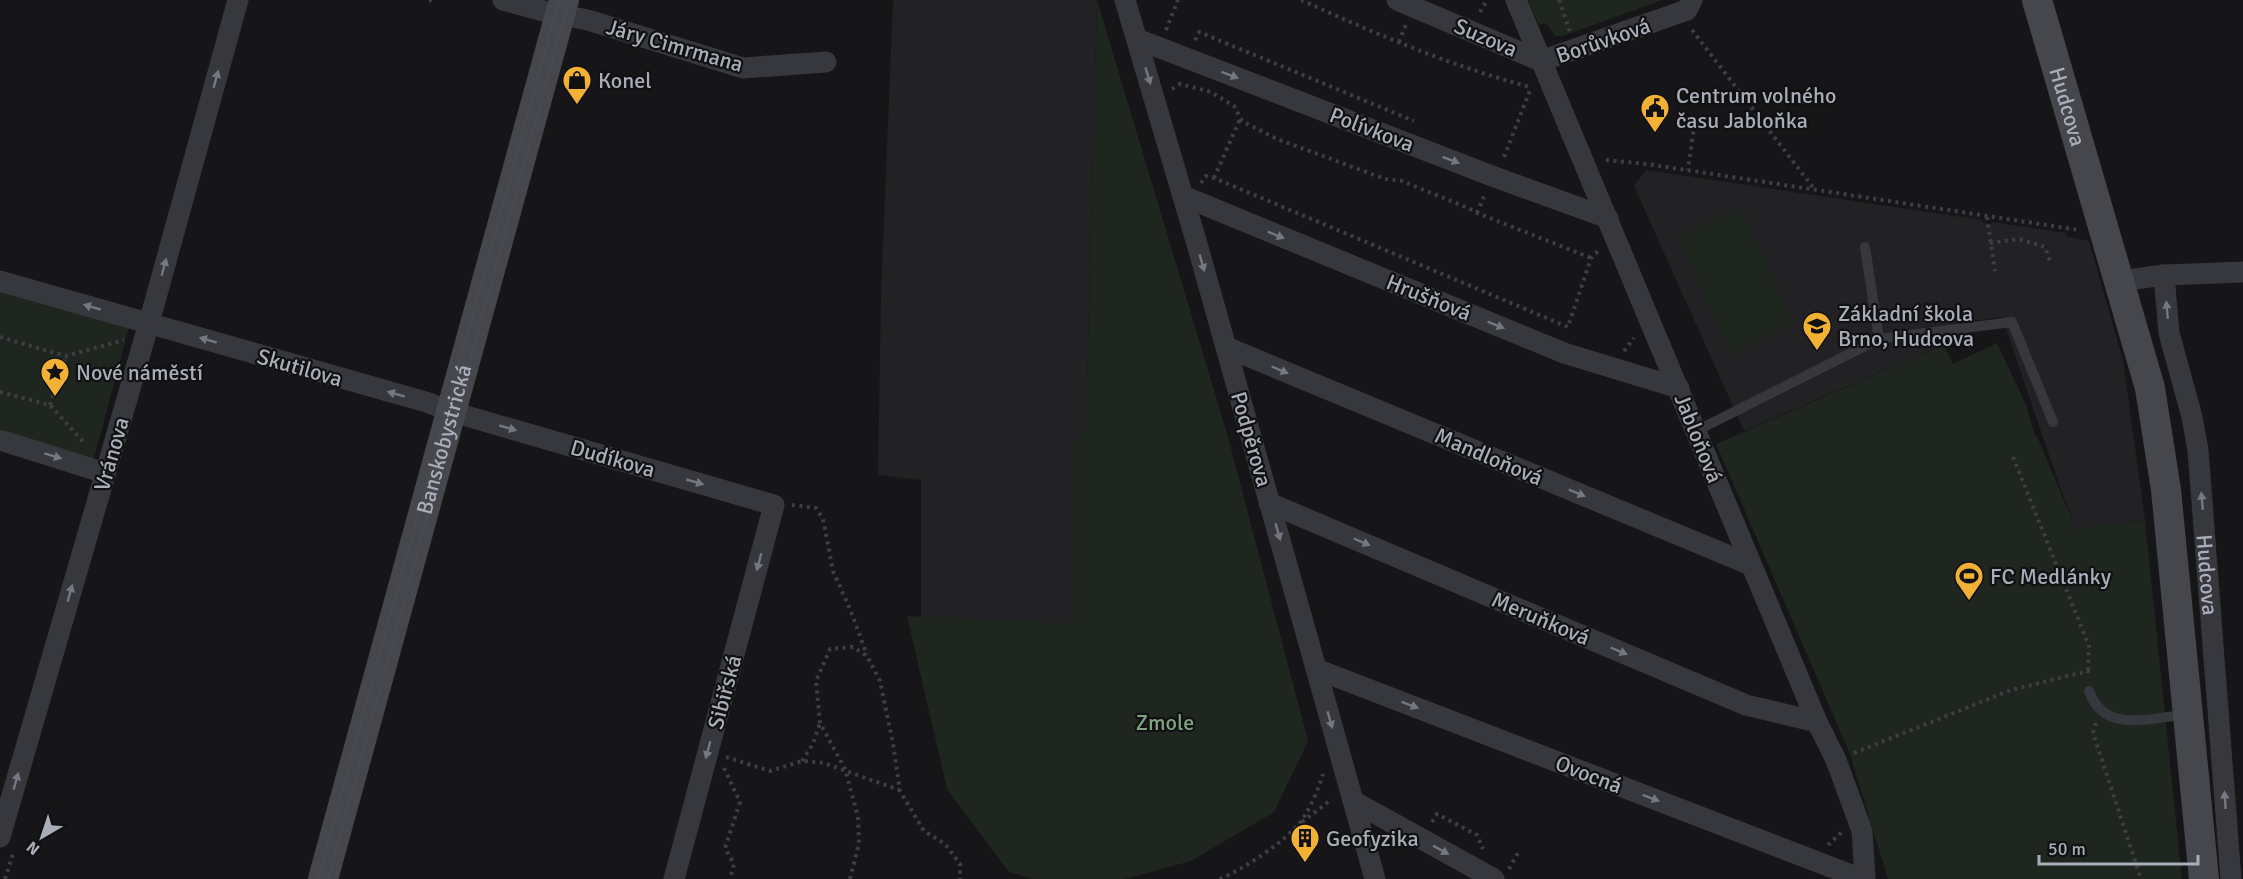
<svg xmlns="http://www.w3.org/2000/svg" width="2243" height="879" viewBox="0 0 2243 879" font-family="Signika,sans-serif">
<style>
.built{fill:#222225}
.green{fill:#1e261f}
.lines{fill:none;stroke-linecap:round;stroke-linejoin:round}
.path{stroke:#3d3f44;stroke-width:4;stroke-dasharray:3 4.5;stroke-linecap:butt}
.lane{stroke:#37383d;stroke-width:10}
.street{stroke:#37383d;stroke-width:21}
.secondary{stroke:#45474d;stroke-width:30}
.tram{stroke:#4a4c52;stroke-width:1.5}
.oneway{fill:#757881}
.labels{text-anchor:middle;stroke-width:4.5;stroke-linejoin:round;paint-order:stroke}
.street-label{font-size:22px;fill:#a8adb8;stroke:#111113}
.poi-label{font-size:22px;fill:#a8adb8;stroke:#111113;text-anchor:start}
.park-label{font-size:22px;fill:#7fa381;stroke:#111113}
</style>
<rect width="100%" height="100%" fill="#161618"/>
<path class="built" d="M893,0h204l-11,426 -12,19v179l-153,-7v-137l-43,-5 3,-180z
M1646,170l335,50 3,3 7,1 1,-2 75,11v4l22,4 34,119 22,160 -69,9 -17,-45 -57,-167 -43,6 -16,22 -199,86 -110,-245z"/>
<path class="green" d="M1097,0l131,437 80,304 -34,71 -83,49 -66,18h-92l-24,-7 -62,-83 -40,-173 167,7v-179l12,-18z
M1528,0h134l-99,36h-8l-9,-13 -7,2z
M1742,208l52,116 -64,29 -52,-116z
M0,287l130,36 -37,139 -81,-24 -4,-7 -8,-2z
M1997,343l30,64 8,29h2l39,93 69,-9 37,359h-294l-38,-125 -134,-310 227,-99 10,19z"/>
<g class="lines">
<path class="path" d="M429,0l5,1
M1301,0c75,34 150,66 229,87
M1559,0l11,32
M1480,12l7,-12
M1166,30l12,-30
M1692,30l123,160
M1195,40l4,-8 215,89
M1399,42l7,-18
M1172,89l8,-5 31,8 23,14 8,15 35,18 108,40 17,2 66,27 9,5 114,45
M1677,117l18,3 -7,50
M1504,157l27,-69
M1606,160l41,4 432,66
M1214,178l26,-59
M1201,183l5,-7 8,2 354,149 23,-69 8,-8
M1477,213l8,-19
M1987,217l8,54
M1990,243l29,-4 26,8 5,14
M0,337l66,19 58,-16
M1624,351l10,-13
M0,392l50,13 35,39
M50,405l16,-49
M2013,457l76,189 -1,25
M792,505l24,3 7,11 10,52 17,38 17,46
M2096,723l-3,10 48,146
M1854,753l157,-63 77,-19 1,7
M726,757l44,14 32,-10 22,2 75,27
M802,761l11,-17 7,-21
M724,768l16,34 -15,46 9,16 -4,15
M1302,822l30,-23
M1432,822l5,-8 40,21 6,14
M1828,845l14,-13
M1509,869l10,-18
M5,879l8,-25
M850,879l9,-36 -1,-26 -13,-48 -25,-46 -4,-42 14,-32 23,-2 14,9 13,25 13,63 7,47 24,40 21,13 15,20v15
M1220,879c25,-11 60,-34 78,-54 10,-11 21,-37 25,-51"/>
<path class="lane" d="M1865,247l14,92
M1696,431l183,-92 133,-17 41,100
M2089,691c16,44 60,26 97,24"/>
<g class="street">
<path d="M503,0l52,14 33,6 155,48 83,-6"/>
<path d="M1125,0l72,244 178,635"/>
<path d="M1397,0l144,61"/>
<path d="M1516,0l301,722 19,38 26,71 3,48"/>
<path d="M1137,39l355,137 116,42"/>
<path d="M1541,61l146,-51 5,-10"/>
<path d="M1183,196l381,157 115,35"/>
<path id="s1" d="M2164,275l5,58 23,84 6,33 33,429"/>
<path d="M0,281l426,121 30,11 318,92 -100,374"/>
<path d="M2120,281l44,-6 79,-3"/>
<path d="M1226,347l525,218"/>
<path d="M0,440l105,33"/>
<path d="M1269,503l477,202 71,17"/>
<path d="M1316,669l546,210"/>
<path d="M1353,801l141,78"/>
<path d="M0,837l149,-514 89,-323"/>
</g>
<g class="secondary">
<path id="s2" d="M2037,0l113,388 16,102 38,389"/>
<path id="s3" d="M323,879l241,-879"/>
</g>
<path class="tram" d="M318,879l241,-879
M328,879l241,-879"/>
</g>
<defs><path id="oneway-solid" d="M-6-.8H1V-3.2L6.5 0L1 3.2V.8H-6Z" transform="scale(1.5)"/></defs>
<g class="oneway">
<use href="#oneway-solid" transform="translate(1230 75) rotate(21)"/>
<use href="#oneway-solid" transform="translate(1148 76) rotate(73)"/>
<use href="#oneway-solid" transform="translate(216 79) rotate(-75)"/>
<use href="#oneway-solid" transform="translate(1451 160) rotate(21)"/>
<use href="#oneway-solid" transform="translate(1276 235) rotate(22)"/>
<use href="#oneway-solid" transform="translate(1202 263) rotate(74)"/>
<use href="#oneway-solid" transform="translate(164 267) rotate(-75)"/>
<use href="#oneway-solid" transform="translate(92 307) rotate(-164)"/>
<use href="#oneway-solid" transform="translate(2167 310) rotate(-95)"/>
<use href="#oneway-solid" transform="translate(1496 325) rotate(22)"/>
<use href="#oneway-solid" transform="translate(208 340) rotate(-164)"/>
<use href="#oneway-solid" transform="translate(1280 370) rotate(23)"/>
<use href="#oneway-solid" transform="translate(396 394) rotate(-164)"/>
<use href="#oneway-solid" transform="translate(508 428) rotate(16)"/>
<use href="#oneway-solid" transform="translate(53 456) rotate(17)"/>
<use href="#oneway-solid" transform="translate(695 482) rotate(16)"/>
<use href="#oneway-solid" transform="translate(1577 493) rotate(23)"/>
<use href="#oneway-solid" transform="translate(2202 501) rotate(-95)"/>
<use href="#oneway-solid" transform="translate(1278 532) rotate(74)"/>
<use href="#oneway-solid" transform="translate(1362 542) rotate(23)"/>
<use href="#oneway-solid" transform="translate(759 562) rotate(105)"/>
<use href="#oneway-solid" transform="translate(70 593) rotate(-74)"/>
<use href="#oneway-solid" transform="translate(1619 651) rotate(23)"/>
<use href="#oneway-solid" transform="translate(1410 705) rotate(21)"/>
<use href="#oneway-solid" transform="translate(1330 720) rotate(74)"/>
<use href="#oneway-solid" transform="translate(708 750) rotate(105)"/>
<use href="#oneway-solid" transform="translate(16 781) rotate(-74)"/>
<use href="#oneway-solid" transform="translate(1651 798) rotate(21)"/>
<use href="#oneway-solid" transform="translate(2225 800) rotate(-94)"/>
<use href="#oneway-solid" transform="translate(1441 850) rotate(29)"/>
</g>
<defs>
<g id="shop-pin" transform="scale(1.5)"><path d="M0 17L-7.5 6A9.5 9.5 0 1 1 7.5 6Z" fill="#f2b134" stroke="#111113"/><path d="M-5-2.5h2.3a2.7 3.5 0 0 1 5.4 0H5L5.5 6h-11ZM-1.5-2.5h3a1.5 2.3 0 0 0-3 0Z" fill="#111"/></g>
<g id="civic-pin" transform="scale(1.5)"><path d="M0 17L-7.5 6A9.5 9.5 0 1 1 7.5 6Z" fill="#f2b134" stroke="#111113"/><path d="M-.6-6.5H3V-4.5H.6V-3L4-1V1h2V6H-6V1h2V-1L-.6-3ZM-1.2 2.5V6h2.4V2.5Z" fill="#111"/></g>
<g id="school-pin" transform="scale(1.5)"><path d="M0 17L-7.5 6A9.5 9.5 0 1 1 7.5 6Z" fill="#f2b134" stroke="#111113"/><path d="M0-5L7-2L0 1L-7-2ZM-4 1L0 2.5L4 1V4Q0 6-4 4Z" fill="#111"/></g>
<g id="sight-pin" transform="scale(1.5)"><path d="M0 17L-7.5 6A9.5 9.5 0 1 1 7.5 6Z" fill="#f2b134" stroke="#111113"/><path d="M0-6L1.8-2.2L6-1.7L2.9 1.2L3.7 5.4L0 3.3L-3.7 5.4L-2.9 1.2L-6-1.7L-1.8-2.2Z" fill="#111"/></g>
<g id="stadium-pin" transform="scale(1.5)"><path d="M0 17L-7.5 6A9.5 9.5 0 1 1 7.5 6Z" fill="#f2b134" stroke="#111113"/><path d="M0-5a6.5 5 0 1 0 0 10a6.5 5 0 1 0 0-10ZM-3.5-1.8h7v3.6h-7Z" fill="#111"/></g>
<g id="building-pin" transform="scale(1.5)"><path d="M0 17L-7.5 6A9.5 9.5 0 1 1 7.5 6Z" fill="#f2b134" stroke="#111113"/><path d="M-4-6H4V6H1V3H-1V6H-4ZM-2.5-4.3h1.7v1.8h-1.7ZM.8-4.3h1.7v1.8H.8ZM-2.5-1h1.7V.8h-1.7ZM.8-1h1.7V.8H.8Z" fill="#111"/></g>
</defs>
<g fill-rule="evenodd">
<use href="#shop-pin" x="577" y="80"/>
<use href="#civic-pin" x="1655" y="108"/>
<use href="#school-pin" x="1817" y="326"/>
<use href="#sight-pin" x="55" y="372"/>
<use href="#stadium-pin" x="1969" y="576"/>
<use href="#building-pin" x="1305" y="838"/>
</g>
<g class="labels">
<g class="street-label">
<text transform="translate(1486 37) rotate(23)" y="8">Suzova</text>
<text transform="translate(1603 40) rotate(-19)" y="8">Borůvková</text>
<text transform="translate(675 45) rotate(16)" y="8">Járy Cimrmana</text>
<text dy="8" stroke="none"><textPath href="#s2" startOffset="111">Hudcova</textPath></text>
<text transform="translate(1372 129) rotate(21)" y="8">Polívkova</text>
<text transform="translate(1429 297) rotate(22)" y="8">Hrušňová</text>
<text transform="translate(300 367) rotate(16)" y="8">Skutilova</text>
<text transform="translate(1699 438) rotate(68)" y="8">Jabloňová</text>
<text transform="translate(1252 439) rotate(74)" y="8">Podpěrova</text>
<text dy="8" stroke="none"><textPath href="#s3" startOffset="456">Banskobystrická</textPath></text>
<text transform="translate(111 454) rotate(-74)" y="8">Vránova</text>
<text transform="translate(1489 456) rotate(23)" y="8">Mandloňová</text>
<text transform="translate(613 458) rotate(16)" y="8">Dudíkova</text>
<text dy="8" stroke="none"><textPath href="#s1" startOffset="304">Hudcova</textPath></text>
<text transform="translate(1541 618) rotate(23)" y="8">Meruňková</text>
<text transform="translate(724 692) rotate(-75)" y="8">Sibiřská</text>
<text transform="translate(1589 774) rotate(21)" y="8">Ovocná</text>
</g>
<g class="poi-label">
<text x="598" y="88">Konel</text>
<text x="1676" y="103">Centrum volného<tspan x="1676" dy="25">času Jabloňka</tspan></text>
<text x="1838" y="321">Základní škola<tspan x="1838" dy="25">Brno, Hudcova</tspan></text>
<text x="76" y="380">Nové náměstí</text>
<text x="1990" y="584">FC Medlánky</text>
<text x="1326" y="846">Geofyzika</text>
</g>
<g class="park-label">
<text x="1165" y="730">Zmole</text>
</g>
</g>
<g transform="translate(42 837) rotate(219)" stroke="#111113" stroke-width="4.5" paint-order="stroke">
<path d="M0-4.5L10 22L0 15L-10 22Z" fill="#a8adb8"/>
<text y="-9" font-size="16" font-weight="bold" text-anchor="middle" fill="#a8adb8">N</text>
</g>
<path d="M2039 855v9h159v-9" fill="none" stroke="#a8adb8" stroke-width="3"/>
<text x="2048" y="855" font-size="18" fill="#a8adb8" stroke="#111113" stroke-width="4.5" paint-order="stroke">50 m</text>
</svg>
